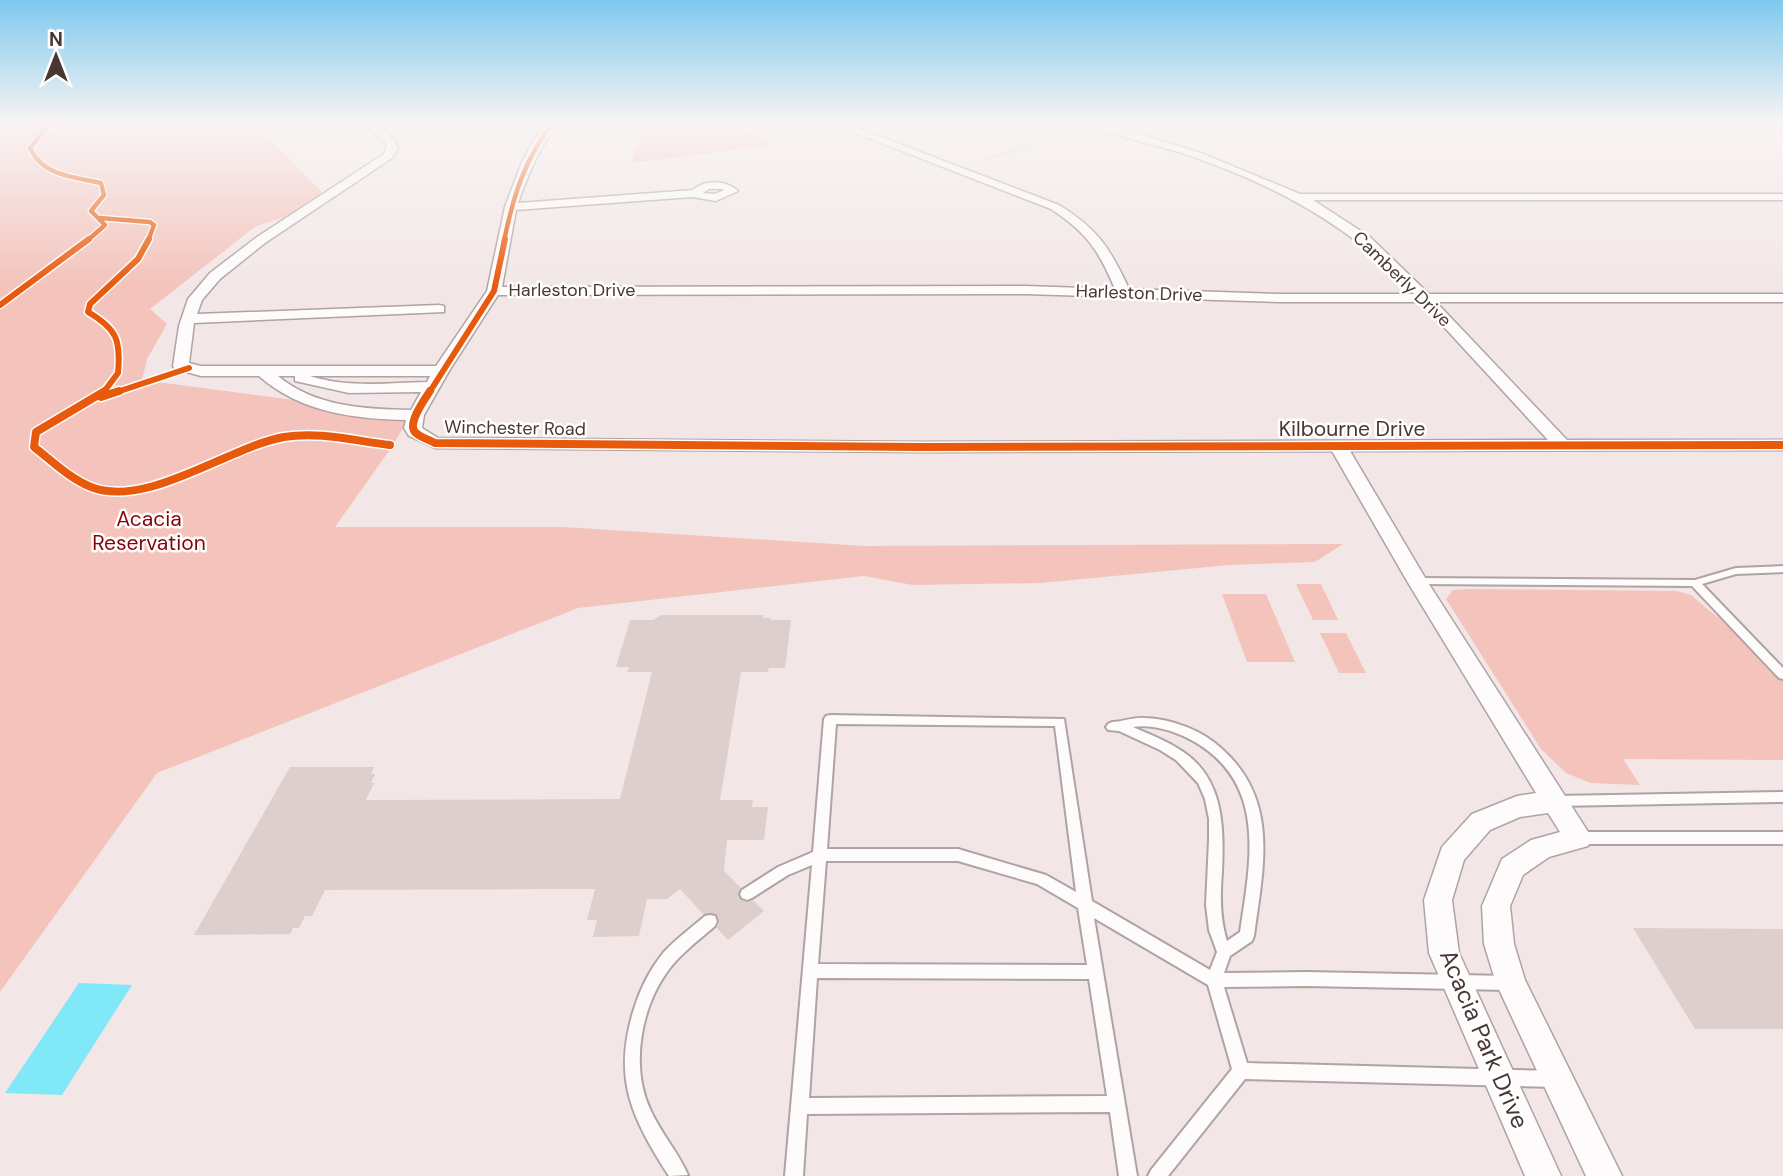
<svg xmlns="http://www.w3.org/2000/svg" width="1783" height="1176" viewBox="0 0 1783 1176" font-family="'DM Sans',sans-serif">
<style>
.green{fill:#f3c3bc}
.water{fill:#80e8f6}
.building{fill:#decfcd}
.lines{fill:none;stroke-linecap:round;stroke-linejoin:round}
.service-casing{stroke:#b0a3a1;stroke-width:4}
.minor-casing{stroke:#b0a3a1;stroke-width:3}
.path{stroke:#cfc9c8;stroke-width:2.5;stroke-dasharray:2 2;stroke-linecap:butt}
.service{fill:#fdfbfb;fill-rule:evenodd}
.minor{fill:#fdfbfb;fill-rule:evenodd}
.cycleway-far2-casing{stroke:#fff;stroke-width:7}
.cycleway-far1-casing{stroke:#fff;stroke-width:9}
.cycleway-casing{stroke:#fff;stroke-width:11}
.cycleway-far2{stroke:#e8590c;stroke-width:4.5}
.cycleway-far1{stroke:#e8590c;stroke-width:6}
.cycleway{stroke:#e8590c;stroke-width:8}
.labels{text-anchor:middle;stroke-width:5;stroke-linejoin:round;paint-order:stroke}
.far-street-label{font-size:18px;fill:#4a3633;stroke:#fff}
.street-label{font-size:21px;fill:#4a3633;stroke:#fff}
.park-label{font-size:21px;fill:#860207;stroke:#fff}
.near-street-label{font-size:24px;fill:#4a3633;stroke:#fff}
</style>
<rect width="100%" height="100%" fill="#f2e7e6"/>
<path class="green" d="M0,122h261l9,17 52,53 -36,25 -30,9 -106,83 17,15 -20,35 -5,21 245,32 20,9 -16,27 -56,79h228l302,19 478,-2 -28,18 -86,3 -188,18 -128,2 -49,-9 -286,32 -421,165 -157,219z
M649,122h85l37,23 -141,18z
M1296,584h25l17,36h-25z
M1469,589l208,2 14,4 26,22 8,1 58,62v80l-160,-1 17,26 -49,-2 -25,-10 -25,-24 -95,-150 7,-9z
M1222,594h44l29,68h-48z
M1320,633h26l20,40h-27z"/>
<path class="water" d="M79,983l53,2 -70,110 -57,-2z"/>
<path class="building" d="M661,615h102v3h8l-1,2h21l-6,48h-16l-1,4h-27l-21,128h33l-1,7h16l-4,33h-37l-3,31 17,17 -3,5 2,6 6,3 7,-2 11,11 -36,29 -11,-12 2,-6 -2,-7 -14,-1 -23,-25 -13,10h-20l-8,37 -46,1 4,-17h-10l8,-31 -270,1 -13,26h-7l-6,12h-6l-3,6 -96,1 96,-168h84l-3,7h4l-4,9h3l-8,17 254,-1 32,-127h-25l2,-5h-13l14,-47h23z
M1633,928l150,1v100h-88z"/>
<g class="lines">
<g class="service-casing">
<path id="service" d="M1783,566v6l-47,2 -34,10 81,84v11l-4,-1 -87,-92 -275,-2 -5,-3 5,-3 278,2 41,-12z
M830,715l234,4 28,182 118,69 7,-18 -8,-22 -3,-25 3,-65v-21l-4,-20 -7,-16 -22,-23 -16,-10 -41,-19 -11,-1 -2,-3 2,-3 4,-2c11,0 21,-5 32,-4 28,1 58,12 78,31 58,52 41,119 32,187l-2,5 -22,15 -6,17 82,-1 203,4 5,2 3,5 -3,5 -5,2 -203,-4 -82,1 23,76 308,8 6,2 2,6 -2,6 -6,2 -310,-8 -77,97h-20l3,-6 81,-101 -24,-84 -114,-67 43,258h-18l-9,-64 -303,2 -4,62h-18l27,-311 -24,10 -36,23 -5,2 -5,-2 -2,-4 2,-4 36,-23 35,-15 11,-133 2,-3zM836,724l219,2 21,166 -30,-17 -88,-26h-131zM1133,727c21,-3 44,5 62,15 73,43 55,121 45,190l-13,9c-7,-22 -7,-46 -5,-69 2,-47 2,-97 -45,-124 -14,-9 -29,-14 -44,-21zM826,861h132l79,23 41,24 9,57 -269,-1zM817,978l272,1 18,117 -298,2z
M1783,792v10l-227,4 -5,-1 -2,-4 2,-4 5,-1z
M1578,832h205v12h-205l-5,-2 -2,-4 2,-4z
M710,915l5,1 2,5 -2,5c-17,15 -37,29 -50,49 -25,37 -34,93 -15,134 10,23 28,43 38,66l-19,1c-37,-58 -57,-97 -35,-167 6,-20 16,-40 30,-57 12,-13 27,-24 41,-36z"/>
</g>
<g class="minor-casing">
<path id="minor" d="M361,122c14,0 33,12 37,26l-6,10 -127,85 -45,36 -18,21 -5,14 242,-9 5,1v6l-250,11 -5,40 12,3h235l51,-75 18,-84 17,-45 12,-22 15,-18h10c-20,26 -30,50 -41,81l175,-13c12,-11 33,-10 45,1l-22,10 -24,-4 -176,13 -14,77 523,-1 90,3c-17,-40 -28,-56 -64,-80l-224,-87h15l217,83c39,24 51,43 70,84l152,5h133c-64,-70 -143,-111 -232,-141 -25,-8 -78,-19 -98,-31h17l100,31 99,41h483v6h-470l57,37 59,57h354v8h-347l131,138h216v10l-433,1 77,130 165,257 -4,8 -39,11 -26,18 -13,31 4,38 11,36 97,196h-36l-90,-193 -12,-39 -2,-38 20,-47 29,-19 29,-8 -12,-19 -28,4 -30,13 -26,30 -12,40 7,53 102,223h-36l-96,-223 -5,-53 18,-53 30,-33 45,-18 19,-3 -129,-212 -75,-130 -410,1 -487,-4 -26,-12 -5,-8 2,-8c-53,-1 -106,-8 -147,-44h-58l-26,-7 -2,-3 6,-40 9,-27 22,-26 47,-36 127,-83 3,-10zM709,189h13l2,1 -9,4 -12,-1zM1025,294l256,8h140l127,138 -626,2 -484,-4 -16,-10 2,-13 25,-44 49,-76zM278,376h17v5l54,12 72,-1 -10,18c-46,-1 -96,-3 -133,-34zM310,376h120l-3,6c-39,1 -80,6 -117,-6z
M1373,122l410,1v6h-327l-78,-4z"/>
</g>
<path class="path" d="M981,161l95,-30"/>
<use href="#service" class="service"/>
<use href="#minor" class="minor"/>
<g class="cycleway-far2-casing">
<path id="cycleway-far2" d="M51,122l-21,26c12,28 45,29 71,35l3,12 -13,16 14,14 -18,16
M100,218l50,4 4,3 -6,16
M504,241c9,-44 21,-84 50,-119"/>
</g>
<g class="cycleway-far1-casing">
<path id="cycleway-far1" d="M0,305l89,-66
M103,393l15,-20c3,-33 -1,-44 -30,-61l2,-8 48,-45 11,-20
M114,393l75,-25
M429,393l65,-102 11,-52"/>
</g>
<g class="cycleway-casing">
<path id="cycleway" d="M105,391l-69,41 -2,15c18,14 35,31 57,40 56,22 137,-40 193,-50 35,-6 71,4 106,8
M430,391c-5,8 -23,32 -15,41 4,5 15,8 20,11l487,4 861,-2
M101,397l18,-6"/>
</g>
<use href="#cycleway-far2" class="cycleway-far2"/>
<use href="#cycleway-far1" class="cycleway-far1"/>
<use href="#cycleway" class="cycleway"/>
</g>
<linearGradient id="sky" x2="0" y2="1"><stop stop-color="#7ec9ee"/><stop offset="0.43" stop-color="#f9f4f4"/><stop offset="1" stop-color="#f9f4f4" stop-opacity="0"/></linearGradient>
<rect width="1783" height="287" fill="url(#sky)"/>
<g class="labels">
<g class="far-street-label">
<text transform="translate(1402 279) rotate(44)" y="6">Camberly Drive</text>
<text x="572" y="296">Harleston Drive</text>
<text transform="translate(1139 293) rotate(2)" y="6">Harleston Drive</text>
<text transform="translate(515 428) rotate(1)" y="6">Winchester Road</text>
</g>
<g class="street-label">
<text x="1352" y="436">Kilbourne Drive</text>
</g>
<g class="park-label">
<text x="149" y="526">Acacia<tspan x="149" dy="24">Reservation</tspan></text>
</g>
<g class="near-street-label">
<text transform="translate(1484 1039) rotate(67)" y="8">Acacia Park Drive</text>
</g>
</g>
<g transform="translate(56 56)" stroke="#ffffff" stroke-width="5" paint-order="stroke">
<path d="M0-5L12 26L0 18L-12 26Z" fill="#4a3633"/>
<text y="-10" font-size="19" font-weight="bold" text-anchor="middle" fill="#4a3633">N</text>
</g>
</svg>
